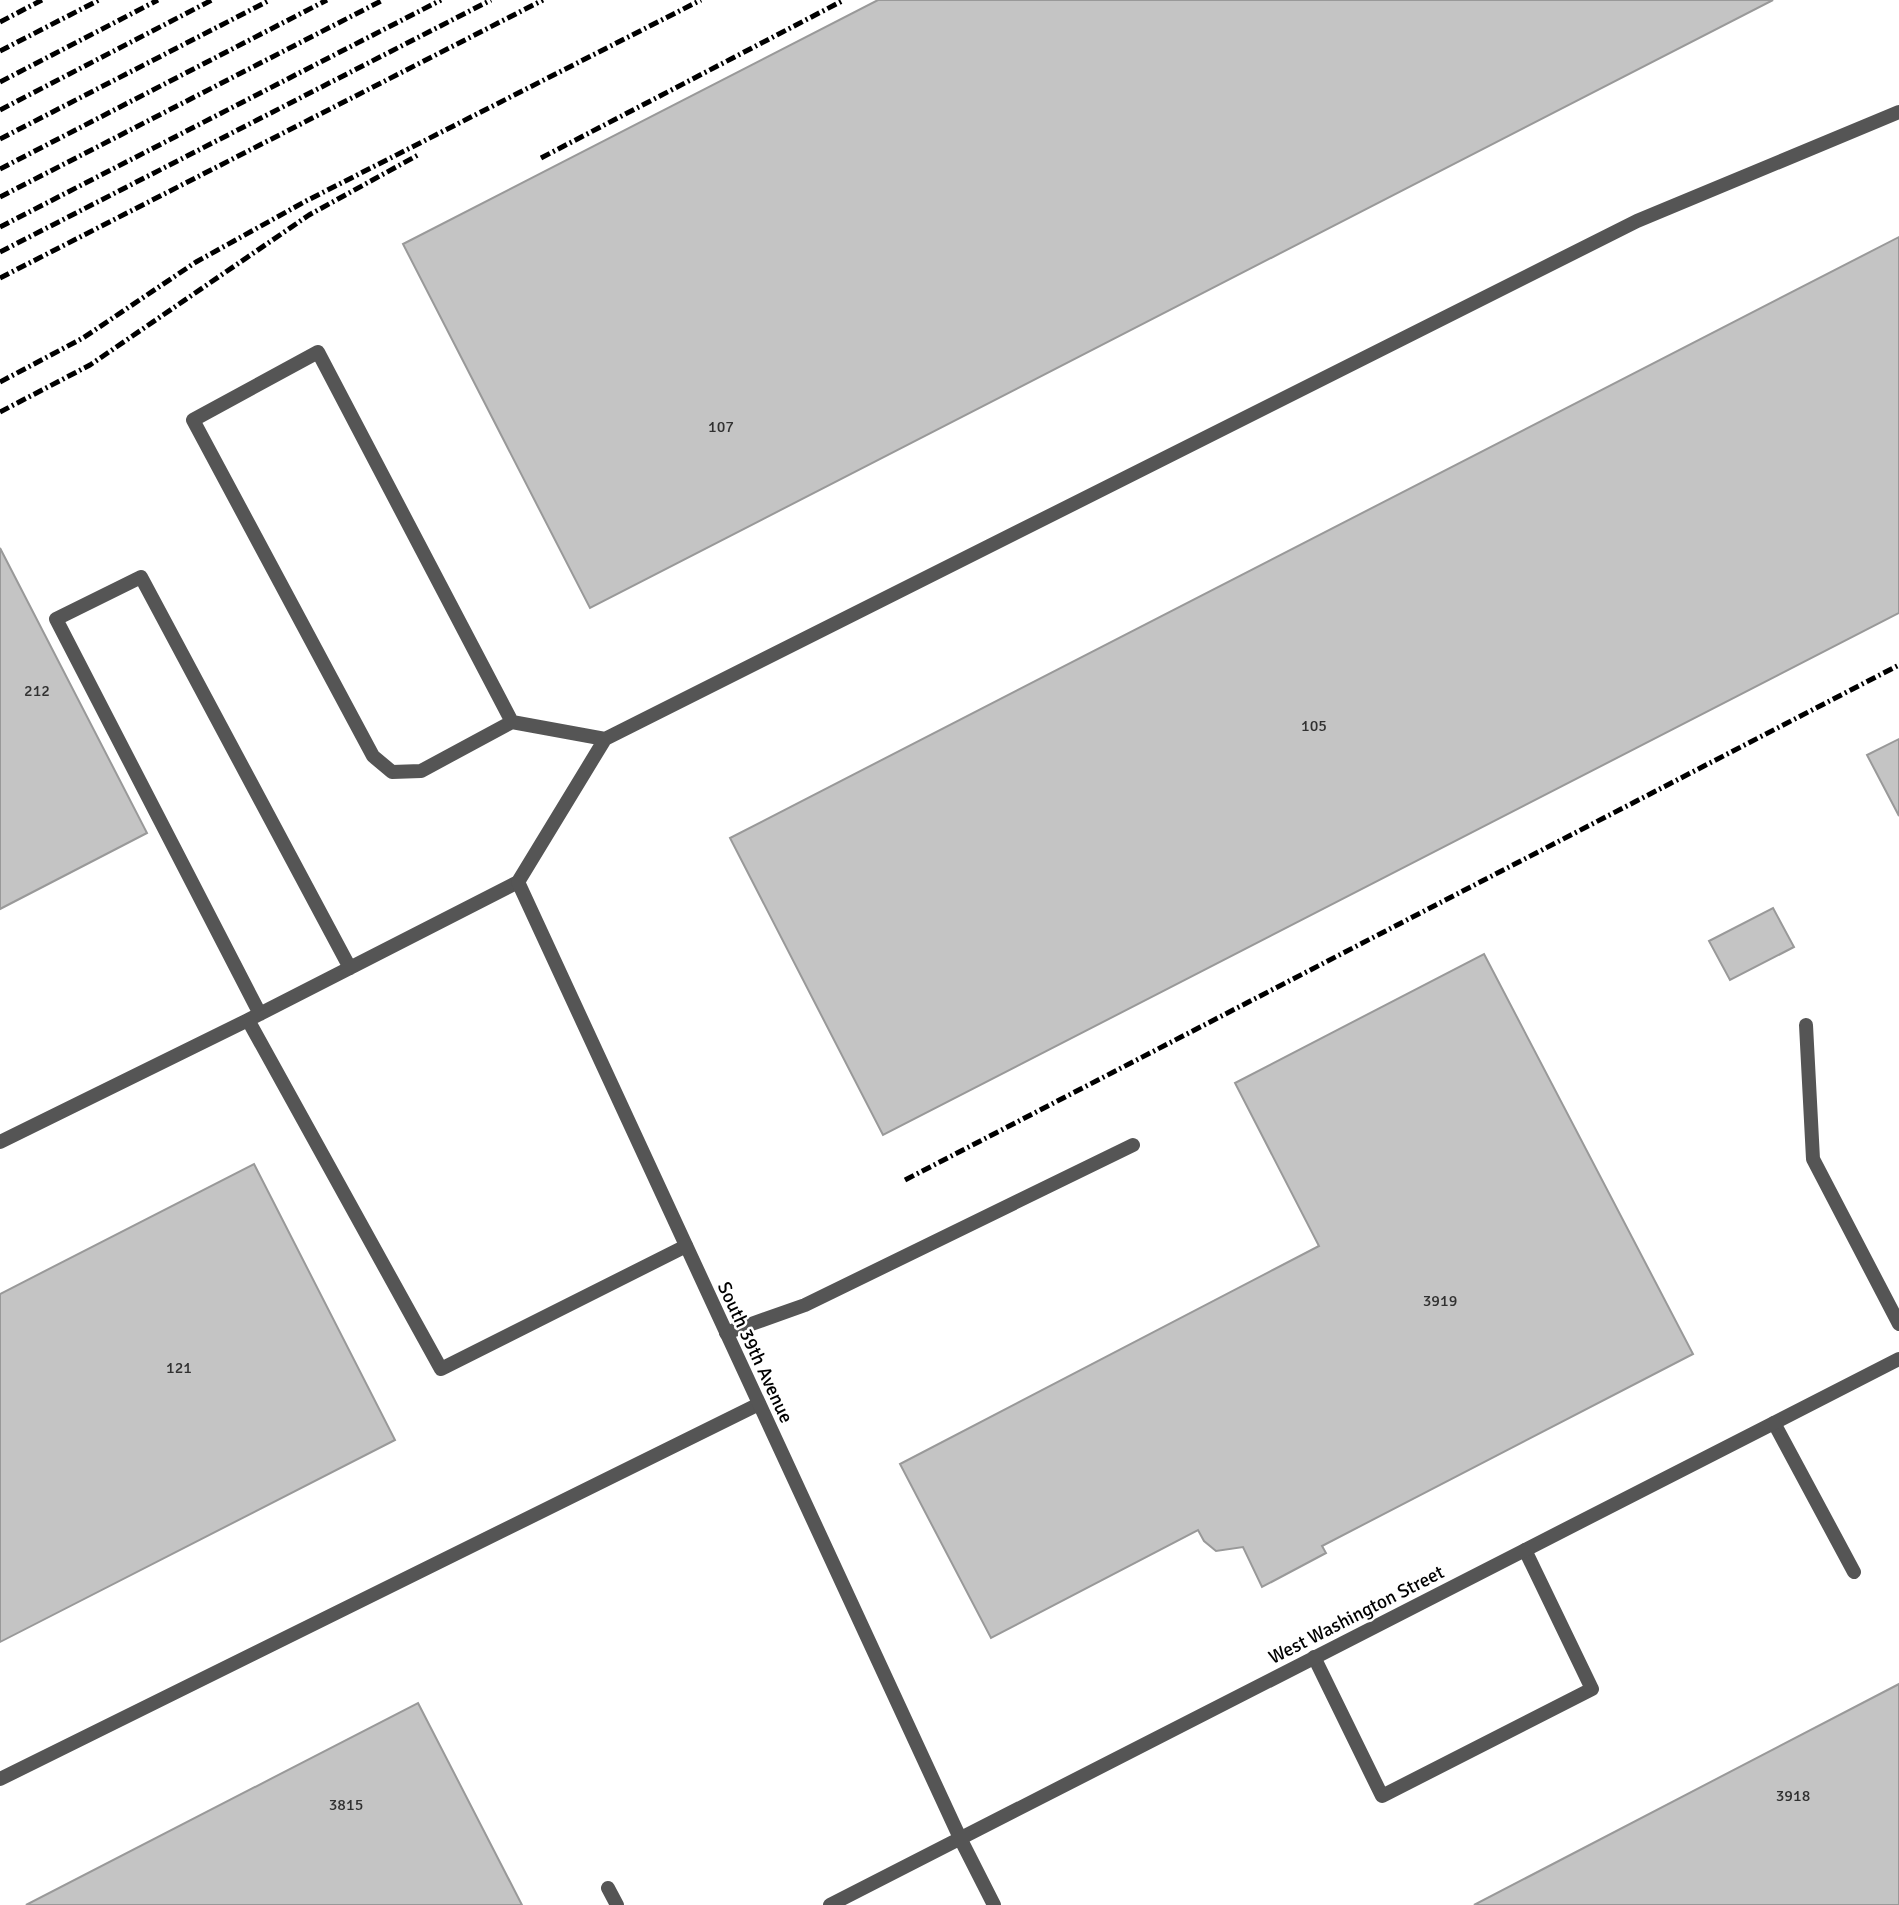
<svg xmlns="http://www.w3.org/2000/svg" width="1899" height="1905" viewBox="0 0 1899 1905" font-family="Signika,sans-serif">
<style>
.building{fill:#c4c4c4;stroke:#999;stroke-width:2}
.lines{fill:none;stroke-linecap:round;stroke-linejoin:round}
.lane{stroke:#555;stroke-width:14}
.street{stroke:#555;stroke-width:14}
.rail{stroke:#000;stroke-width:5;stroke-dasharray:10 3.5 2 3.5;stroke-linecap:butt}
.labels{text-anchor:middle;stroke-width:5;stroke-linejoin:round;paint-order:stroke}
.number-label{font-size:16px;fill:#313131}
.street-label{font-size:19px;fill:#000;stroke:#fff}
</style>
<rect width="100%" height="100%" fill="#fff"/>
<path class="building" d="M878,0h895l-1183,608 -187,-364z
M1899,237v376l-1016,522 -153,-297z
M0,548l147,285 -147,76z
M1899,739v77l-32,-61z
M1773,908l21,39 -64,33 -21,-39z
M1484,954l209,400 -371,192 4,7 -64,34 -19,-40 -27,4 -12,-10 -6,-11 -207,108 -91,-174 419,-218 -84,-163z
M254,1164l141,276 -395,202v-348z
M1899,1684v221h-425z
M418,1703l104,202h-496z"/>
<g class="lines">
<path class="lane" d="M512,722l-91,49 -29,1 -19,-16 -180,-336 125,-68 194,370 93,17
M260,1014l-204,-395 85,-42 209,391
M248,1020l270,-138 87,-143 1032,-518 262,-109
M1806,1025l7,134 86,165
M0,1142l248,-122 193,349 245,-123
M726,1333l79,-28 328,-160
M1774,1423l80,149
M1314,1657l68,139 210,-107 -67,-139
M0,1779l759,-375
M608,1888l9,17"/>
<path class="street" d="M518,882l442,956 34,67
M830,1905l1069,-546"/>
<path class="rail" d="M0,22l42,-22
M0,51l99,-51
M0,82l158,-82
M0,110l212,-110
M0,139l270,-139
M541,158l303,-158
M0,169l327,-169
M0,197l383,-197
M0,227l441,-227
M0,252l491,-252
M0,278l543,-278
M0,382l83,-44 113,-76 110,-61 395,-201
M0,412l90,-47 219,-150 109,-60
M905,1180l994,-515"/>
</g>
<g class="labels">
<g class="number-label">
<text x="721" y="432">107</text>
<text x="37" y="696">212</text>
<text x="1314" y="731">105</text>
<text x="1440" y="1306">3919</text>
<text x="179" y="1373">121</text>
<text x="1793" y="1801">3918</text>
<text x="346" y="1810">3815</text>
</g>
<g class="street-label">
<text transform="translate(756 1352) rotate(65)" y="7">South 39th Avenue</text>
<text transform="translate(1356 1614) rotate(-27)" y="7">West Washington Street</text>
</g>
</g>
</svg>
